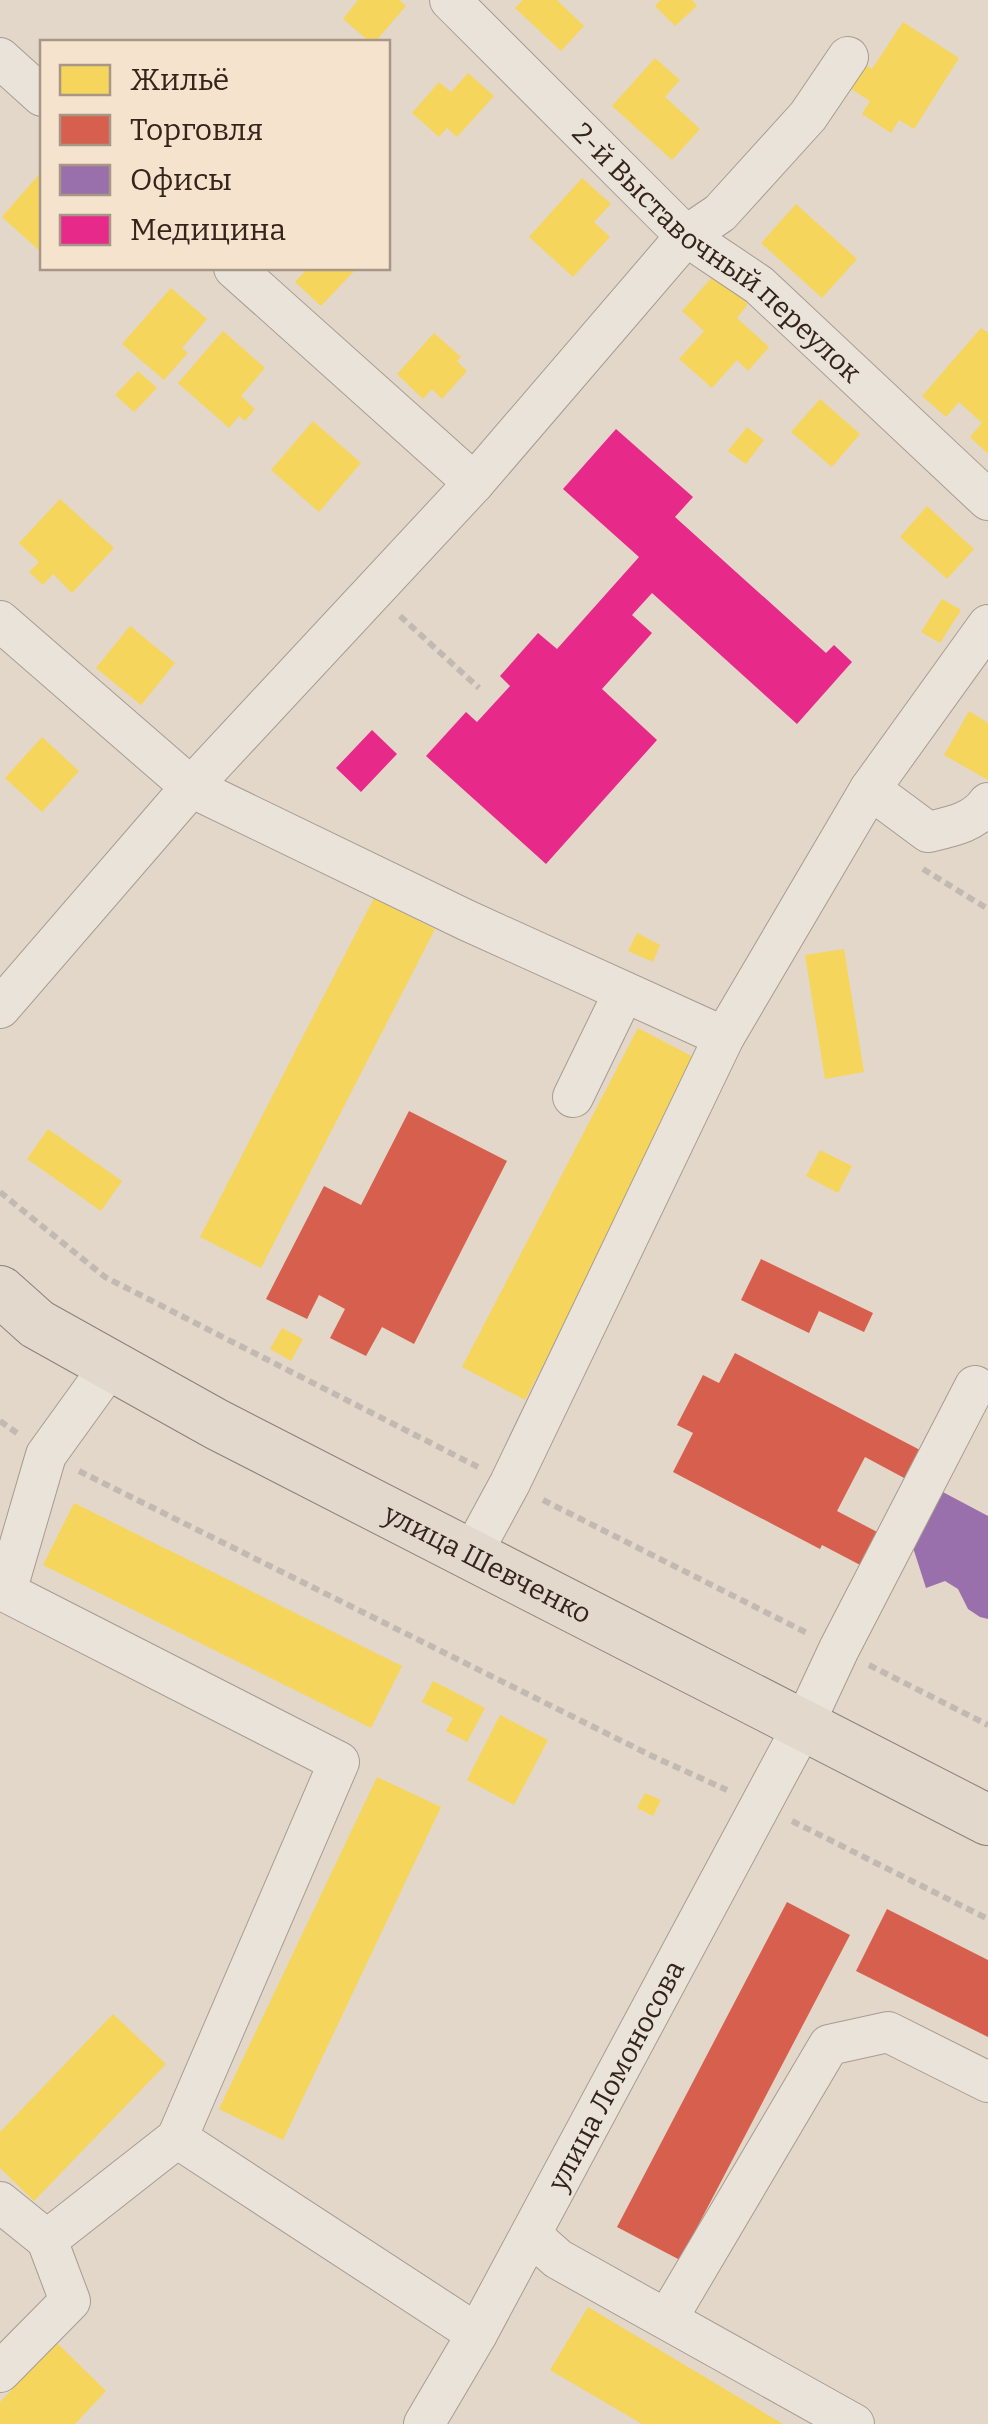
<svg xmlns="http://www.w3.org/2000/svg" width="988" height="2424" viewBox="0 0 988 2424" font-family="Bitter,serif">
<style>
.homes{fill:#f6d55c}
.shops{fill:#d6604d}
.offices{fill:#9970ab}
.health{fill:#e7298a}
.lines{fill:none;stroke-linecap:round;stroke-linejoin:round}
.minor-casing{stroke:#a79c92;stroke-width:42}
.major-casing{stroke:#8c8279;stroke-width:52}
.path{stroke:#c2bab2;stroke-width:6;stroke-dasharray:8 5;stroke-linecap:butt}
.minor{stroke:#eae3da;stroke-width:40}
.major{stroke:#e2d8cb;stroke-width:50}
.labels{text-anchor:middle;stroke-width:10;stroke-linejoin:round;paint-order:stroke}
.street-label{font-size:28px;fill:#34241b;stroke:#f5e3cd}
</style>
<rect width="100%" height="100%" fill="#e2d7c8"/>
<path class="homes" d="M358,0h41l7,6 -31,36h-5l-27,-23z
M523,0h34l27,26 -23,25 -46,-43z
M661,0h31l5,6 -22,20 -20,-20z
M903,22l56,36 -45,71 -15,-9 -8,13 -29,-19 8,-13 -28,-18 15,-24 15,10z
M655,58l25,22 -15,17 35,32 -28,31 -60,-54z
M468,73l26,23 -37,41 -10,-9 -8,9 -27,-24 27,-31 12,10z
M42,171v82l-40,-36z
M582,178l29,26 -17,18 16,15 -37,40 -44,-40z
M796,204l61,55 -35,39 -61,-55z
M308,268h49l-36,38 -26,-24z
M715,274l33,30 -11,14 32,29 -21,24 -11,-11 -25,28 -33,-29 25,-28 -22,-20z
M171,288l36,31 -25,29 6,5 -24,27 -42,-36z
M981,328l7,5v121l-18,-17 12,-14 -23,-21 -13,15 -24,-21z
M223,331l42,37 -24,28 14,13 -10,12 -6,-5 -10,12 -51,-45z
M434,333l27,24 -4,4 10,10 -25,28 -10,-10 -9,10 -26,-25z
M138,371l19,17 -23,24 -19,-17z
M820,399l40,35 -28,33 -41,-35z
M313,421l48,42 -42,49 -48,-42z
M747,427l17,13 -18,24 -18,-13z
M60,499l54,49 -42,45 -19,-19 -10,11 -14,-13 10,-10 -20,-19z
M927,506l47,43 -27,30 -47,-42z
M942,599l19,11 -21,33 -19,-11z
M130,626l45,37 -34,42 -45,-37z
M969,711l19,12v57l-44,-25z
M42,737l37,34 -37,41 -37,-34z
M374,898l61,31 -174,339 -61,-31z
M637,933l23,12 -7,17 -25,-11z
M844,949l20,123 -39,7 -20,-124z
M638,1028l63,33 -176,339 -63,-33z
M48,1129l74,52 -21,30 -74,-52z
M820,1150l32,16 -14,27 -32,-17z
M282,1328l21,11 -12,22 -21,-12z
M74,1503l328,163 -31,62 -328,-163z
M433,1681l52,27 -18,34 -21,-11 7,-13 -31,-16z
M500,1715l48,25 -34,65 -47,-25z
M377,1777l64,30 -158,333 -64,-31z
M645,1793l16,7 -8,16 -16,-8z
M113,2014l53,50 -132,137 -34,-33v-36z
M588,2307l195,117h-141l-92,-54z
M57,2343l49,48 -31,33h-75v-22z"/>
<path class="shops" d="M409,1111l98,50 -93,183 -32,-17 -16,29 -36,-18 15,-29 -26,-14 -12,24 -41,-20 58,-113 37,19z
M761,1259l112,54 -9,19 -45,-21 -10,22 -68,-33z
M735,1353l185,97 -14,29 -41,-22 -28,54 44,23 -17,33 -42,-22 -2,4 -147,-77 20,-39 -16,-8 26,-50 16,8z
M787,1902l63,33 -170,325 -63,-33z
M887,1909l101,51v77l-132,-66z"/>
<path class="offices" d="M939,1490l49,26v103l-8,-2 -12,-8 -10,-20 -13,-8 -19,7 -18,-56z"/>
<path class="health" d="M616,429l77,68 -18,20 151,136 8,-8 18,17 -55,62 -145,-131 -20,22 20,18 -50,56 55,51 -111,124 -120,-108 40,-44 11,10 33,-36 -10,-10 38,-43 19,16 82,-92 -76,-68z
M372,730l25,24 -36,38 -25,-24z"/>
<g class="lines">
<g class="minor-casing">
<g id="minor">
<path id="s1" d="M450,0l236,236 73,49 229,215"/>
<path d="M0,58l42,38"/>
<path d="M234,268l240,215"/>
<path d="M0,621l191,166 275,133 258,117"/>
<path d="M870,789l58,43c22,-5 46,-9 60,-29"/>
<path d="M0,1008l191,-221 283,-304 212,-247 34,-23 88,-97 40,-59"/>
<path d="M573,1097l51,-105"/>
<path d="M111,1365l-65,90 -40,137 333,170 -162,376 300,196"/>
<path d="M471,1555l39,-72 214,-446 146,-248 118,-164"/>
<path d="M0,2202l47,38 130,-102"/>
<path d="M531,2235l27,24 296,165"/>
<path d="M667,2319l162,-274 59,-13 100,50"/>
<path d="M0,2372l70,-71 -23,-61"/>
<path id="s2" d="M424,2424l53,-90 327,-610 35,-75 136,-263"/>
</g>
</g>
<g class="major-casing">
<g id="major">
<path id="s3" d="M0,1291l37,33 179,100 772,396"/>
</g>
</g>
<path class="path" d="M400,616l79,72
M923,869l65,40
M0,1192l105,85 373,190
M0,1421l17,12
M79,1471l573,285 75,34
M543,1500l266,134
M869,1665l119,60
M792,1821l196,98"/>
<use href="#minor" class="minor"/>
<use href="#major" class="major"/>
</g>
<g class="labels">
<g class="street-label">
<text dy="10" stroke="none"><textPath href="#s1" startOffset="368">2-й Выставочный переулок</textPath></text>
<text dy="10" stroke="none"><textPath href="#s3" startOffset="560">улица Шевченко</textPath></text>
<text dy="10" stroke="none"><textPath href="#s2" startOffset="398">улица Ломоносова</textPath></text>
</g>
</g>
<rect x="40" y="40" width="350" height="230" fill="#f5e3cd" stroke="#a89786" stroke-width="2.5"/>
<rect x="60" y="65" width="50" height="30" fill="#f6d55c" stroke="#a89786" stroke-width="2.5"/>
<text x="130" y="90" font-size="30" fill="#34241b">Жильё</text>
<rect x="60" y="115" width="50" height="30" fill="#d6604d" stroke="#a89786" stroke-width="2.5"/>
<text x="130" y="140" font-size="30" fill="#34241b">Торговля</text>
<rect x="60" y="165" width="50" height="30" fill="#9970ab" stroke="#a89786" stroke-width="2.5"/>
<text x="130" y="190" font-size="30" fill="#34241b">Офисы</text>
<rect x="60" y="215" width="50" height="30" fill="#e7298a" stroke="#a89786" stroke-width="2.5"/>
<text x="130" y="240" font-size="30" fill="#34241b">Медицина</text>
</svg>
